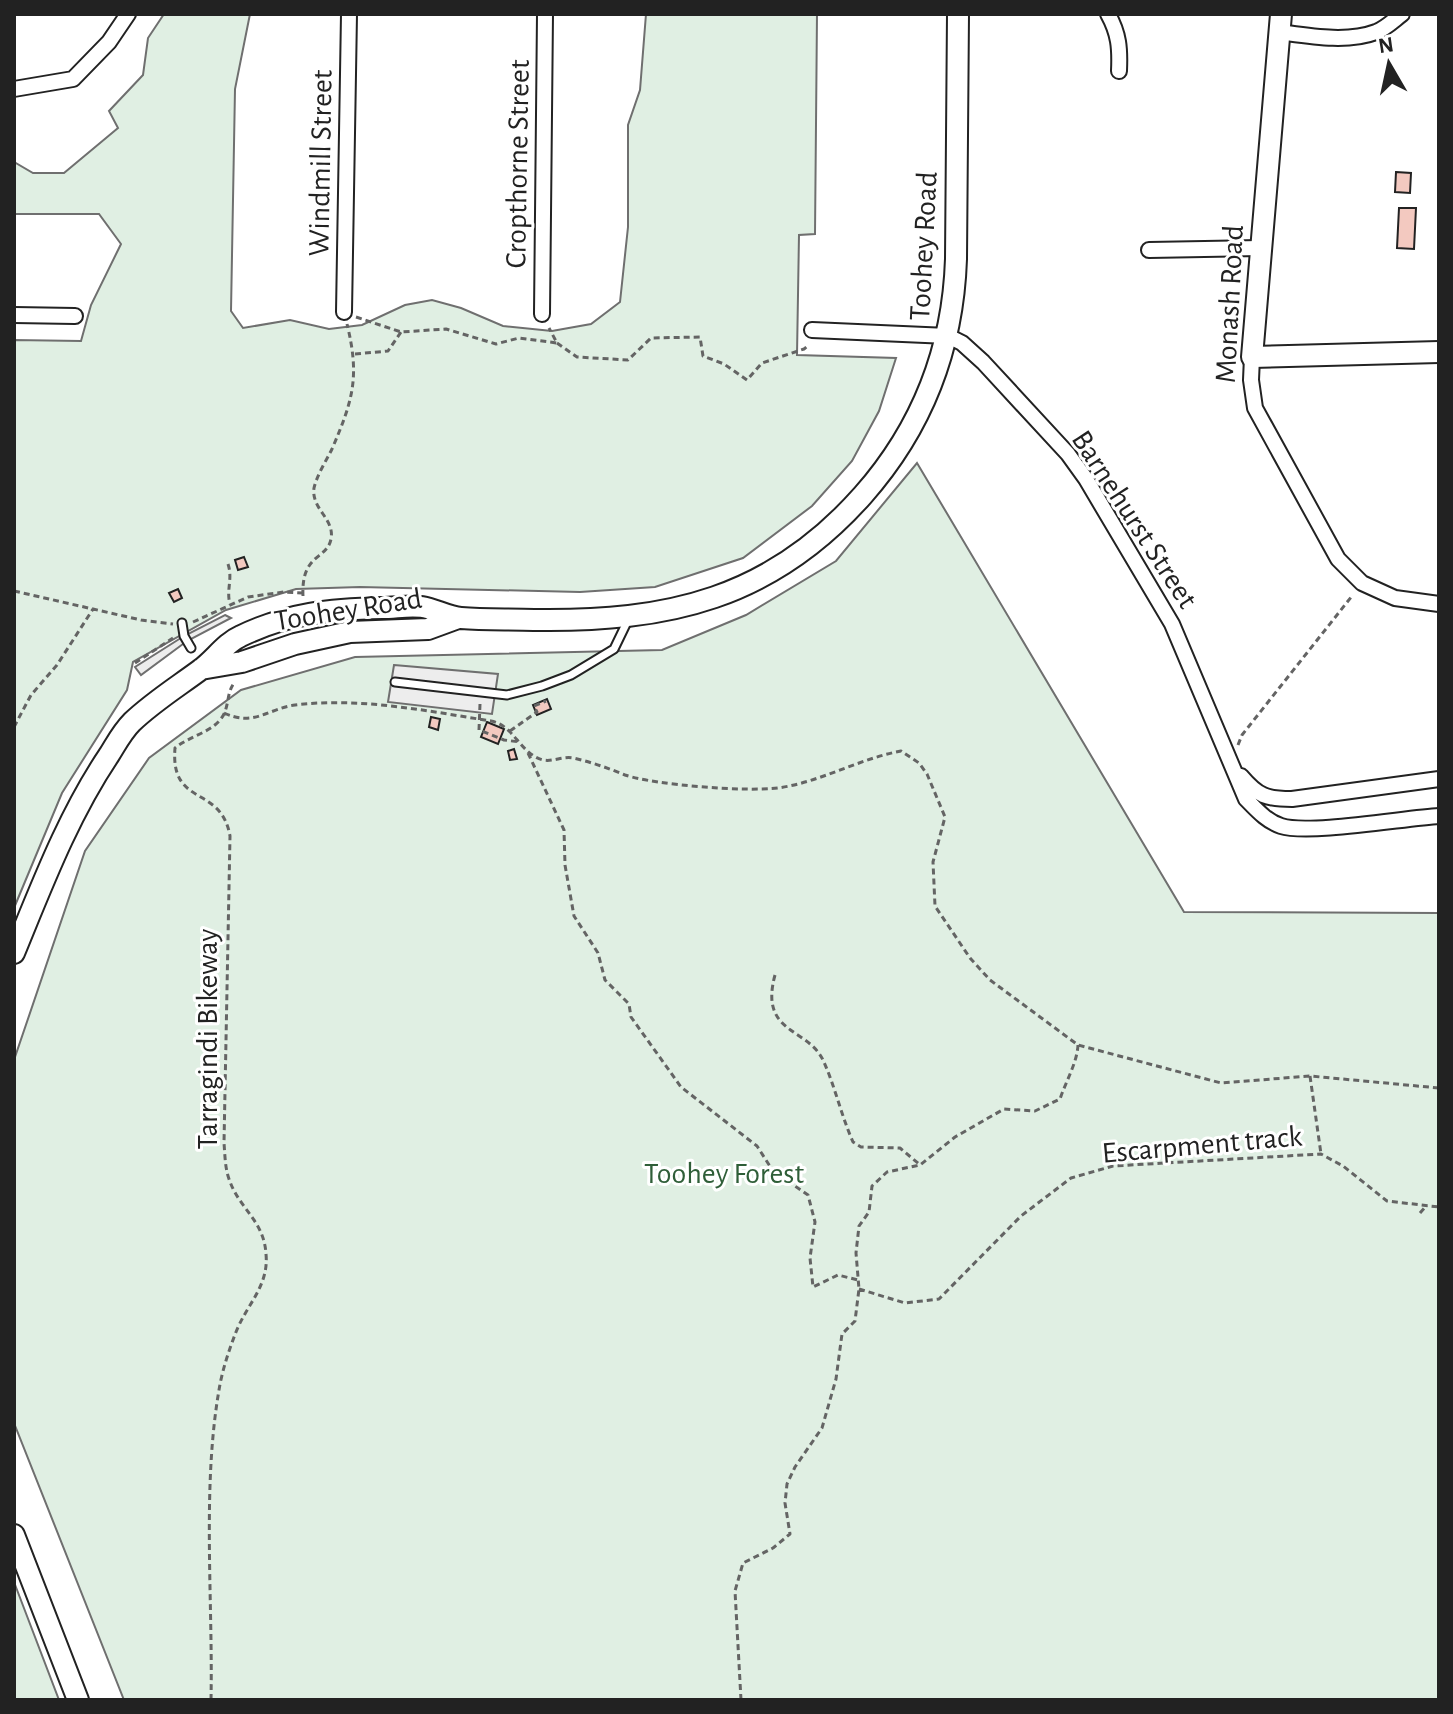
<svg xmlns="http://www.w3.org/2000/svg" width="1453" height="1714" viewBox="0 0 1453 1714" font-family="'Alegreya Sans',sans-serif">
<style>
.green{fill:#e0efe3;stroke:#6f6f6f;stroke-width:2}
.parking{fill:#ededed;stroke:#6f6f6f;stroke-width:2}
.building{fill:#f3c9c0;stroke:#222;stroke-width:2}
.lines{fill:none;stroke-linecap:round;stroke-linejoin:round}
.lane-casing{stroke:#222;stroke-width:11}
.street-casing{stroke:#222;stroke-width:18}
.secondary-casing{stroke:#222;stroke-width:24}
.path{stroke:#646464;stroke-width:3;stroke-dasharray:6 4;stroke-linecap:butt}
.lane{stroke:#fff;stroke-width:7}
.street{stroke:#fff;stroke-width:14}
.secondary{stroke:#fff;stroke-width:20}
.labels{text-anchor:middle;stroke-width:6;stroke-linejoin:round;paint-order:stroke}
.street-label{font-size:30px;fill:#222;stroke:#fff}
.park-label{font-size:30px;fill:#2f5e38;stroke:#fff}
</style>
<rect width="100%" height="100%" fill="#fff"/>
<path class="green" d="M164,14h86l-15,75 -4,222 12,17 47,-8 39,9 33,-4 43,-20 27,-5 29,8 42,18 49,5 39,-7 29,-22 8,-75v-102l12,-35 6,-76h171l-2,220 -16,1 -2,120 99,3 -17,53 -27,50 -40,45 -69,52 -88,29 -75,5 -220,-5 -64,2 -70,21 -93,52 -6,28 -65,103 -48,115v-568l67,1 10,-36 30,-61 -22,-30h-85v-52l19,11h31l54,-45 -9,-17 34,-36 5,-37z
M917,463l267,449 255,1v787h-1315l-110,-277v-363l71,-209 64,-93 92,-68 114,-33 307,-7 84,-35 90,-54z
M14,1582l45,118h-45z"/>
<path class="parking" d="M225,615l6,3 -44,23 -46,34 -6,-8 49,-31z
M394,665l104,9 -6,40 -104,-12z"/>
<path class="building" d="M1396,172l15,1 -1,20 -15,-1z
M1399,208h17l-2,41 -17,-1z
M244,557l4,10 -10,3 -3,-10z
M178,589l4,9 -8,4 -5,-9z
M547,699l4,10 -14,6 -4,-10z
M431,717l9,2 -2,11 -9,-3z
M487,722l17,7 -6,15 -17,-7z
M514,749l3,10 -7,1 -2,-9z"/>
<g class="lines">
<g class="lane-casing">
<path id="lane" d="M182,623l2,13 7,12
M395,682l112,13 35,-9 29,-11 43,-26 14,-29"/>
</g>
<g class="street-casing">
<path id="street" d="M1108,14c11,20 12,34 11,57
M1279,32c30,4 68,11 97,0 9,-3 18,-12 26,-18
M14,89l59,-10 36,-37 19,-28
M1149,250l111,-2
M344,312l5,-298
M542,314l3,-300
M14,315l61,1
M812,330l136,6 14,7 21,19 85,92 18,25 86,145 74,175c10,10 20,22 35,27 27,9 124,-8 158,-10
M1252,357l-1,23 4,28 83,151 24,24 33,15 44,6
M1241,776c17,20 25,23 51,23l147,-20"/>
</g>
<g class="secondary-casing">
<path id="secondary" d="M1281,14l-29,343 187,-5
M201,669l41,-7 53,-18 55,-12 78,-3 30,-11
M14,953c28,-68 54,-137 95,-198 7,-11 13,-23 23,-33 21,-20 45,-35 68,-52 14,-10 25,-27 41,-34 48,-23 89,-27 141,-28 13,0 28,-3 40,-1 13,2 26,10 39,11 24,2 49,1 73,2 134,2 237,-21 329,-125 60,-68 90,-146 93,-236l2,-245
M14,1535l64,165"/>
</g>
<path class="path" d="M356,317l45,15 45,-3 50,15 23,-6 38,5 -8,-15
M557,343l20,14 51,3 23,-22 49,-1 3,19 21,8 23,16 15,-17 42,-14 5,-4
M355,354l33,-3 13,-19
M228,564c5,15 -2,26 2,40
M14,591l127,29 32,4
M303,596c-2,-43 24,-36 28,-57 4,-20 -20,-30 -17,-51 3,-13 12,-27 18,-39 21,-49 28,-72 15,-125
M193,622l55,-25 36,-5 18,1
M135,663l38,-25
M480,704l-1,26 25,10 16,2
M224,713c30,14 43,-4 71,-8 65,-8 132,6 196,16 23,4 29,33 52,39 10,2 20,-4 30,-2 18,4 35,10 52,17 30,10 121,17 153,13 43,-6 80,-29 123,-37l18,12 8,11 18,43 -12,45 2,44 35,52 20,22 88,65 143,38 89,-7 129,12
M14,727l17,-32 26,-30 36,-56
M510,731l27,-19 -3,-6 12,-5
M1238,745l4,-10 110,-139
M528,753l36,77 1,35 9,51 24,37 7,27 24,24 2,13 50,70 76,59 16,25 35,24 7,27 -5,36 3,29 25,-12 20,5
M775,975c-16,59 32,52 48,85 12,26 18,55 30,82l8,5 39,1 19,16
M1310,1076l11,78
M1420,1213l7,-8
M859,1289l46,14 34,-4 82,-83 50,-38 42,-12 208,-12 22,12 44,35 52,6
M211,1700c2,-100 -9,-212 8,-310 3,-19 10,-40 17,-58 11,-28 33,-46 30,-78 -2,-34 -27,-45 -37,-75 -4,-11 -4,-24 -5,-36l6,-307c-9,-52 -60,-28 -55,-88 14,-12 40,-16 49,-34 5,-11 3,-21 10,-31
M741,1700l-6,-109 8,-28 30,-15 17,-14 -5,-31 2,-19 8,-17 27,-39 14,-49 6,-45 13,-13 4,-32 -3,-36 3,-27 10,-14 3,-26 15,-14 33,-7 35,-28 49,-28 31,2 25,-12c6,-18 17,-36 18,-54"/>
<use href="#lane" class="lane"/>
<use href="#street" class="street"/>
<use href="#secondary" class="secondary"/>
</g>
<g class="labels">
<g class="street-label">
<text transform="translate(320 163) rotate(-89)" y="10">Windmill Street</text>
<text transform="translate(517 164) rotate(-89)" y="10">Cropthorne Street</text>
<text transform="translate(923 246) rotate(-87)" y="10">Toohey Road</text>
<text transform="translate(1229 304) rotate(-87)" y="10">Monash Road</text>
<text transform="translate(1135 519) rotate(57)" y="10">Barnehurst Street</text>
<text transform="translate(348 609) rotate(-9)" y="10">Toohey Road</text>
<text transform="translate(207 1039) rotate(-90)" y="10">Tarragindi Bikeway</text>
<text transform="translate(1202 1144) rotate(-5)" y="10">Escarpment track</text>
</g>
<g class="park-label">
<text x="724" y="1183">Toohey Forest</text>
</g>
</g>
<rect width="1453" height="1714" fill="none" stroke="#222222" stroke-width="32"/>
<g transform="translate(1389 64) rotate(351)" stroke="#ffffff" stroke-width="6" paint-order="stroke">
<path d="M0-6L14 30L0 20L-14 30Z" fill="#222222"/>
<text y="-12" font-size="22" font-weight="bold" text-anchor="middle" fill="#222222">N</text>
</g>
</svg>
